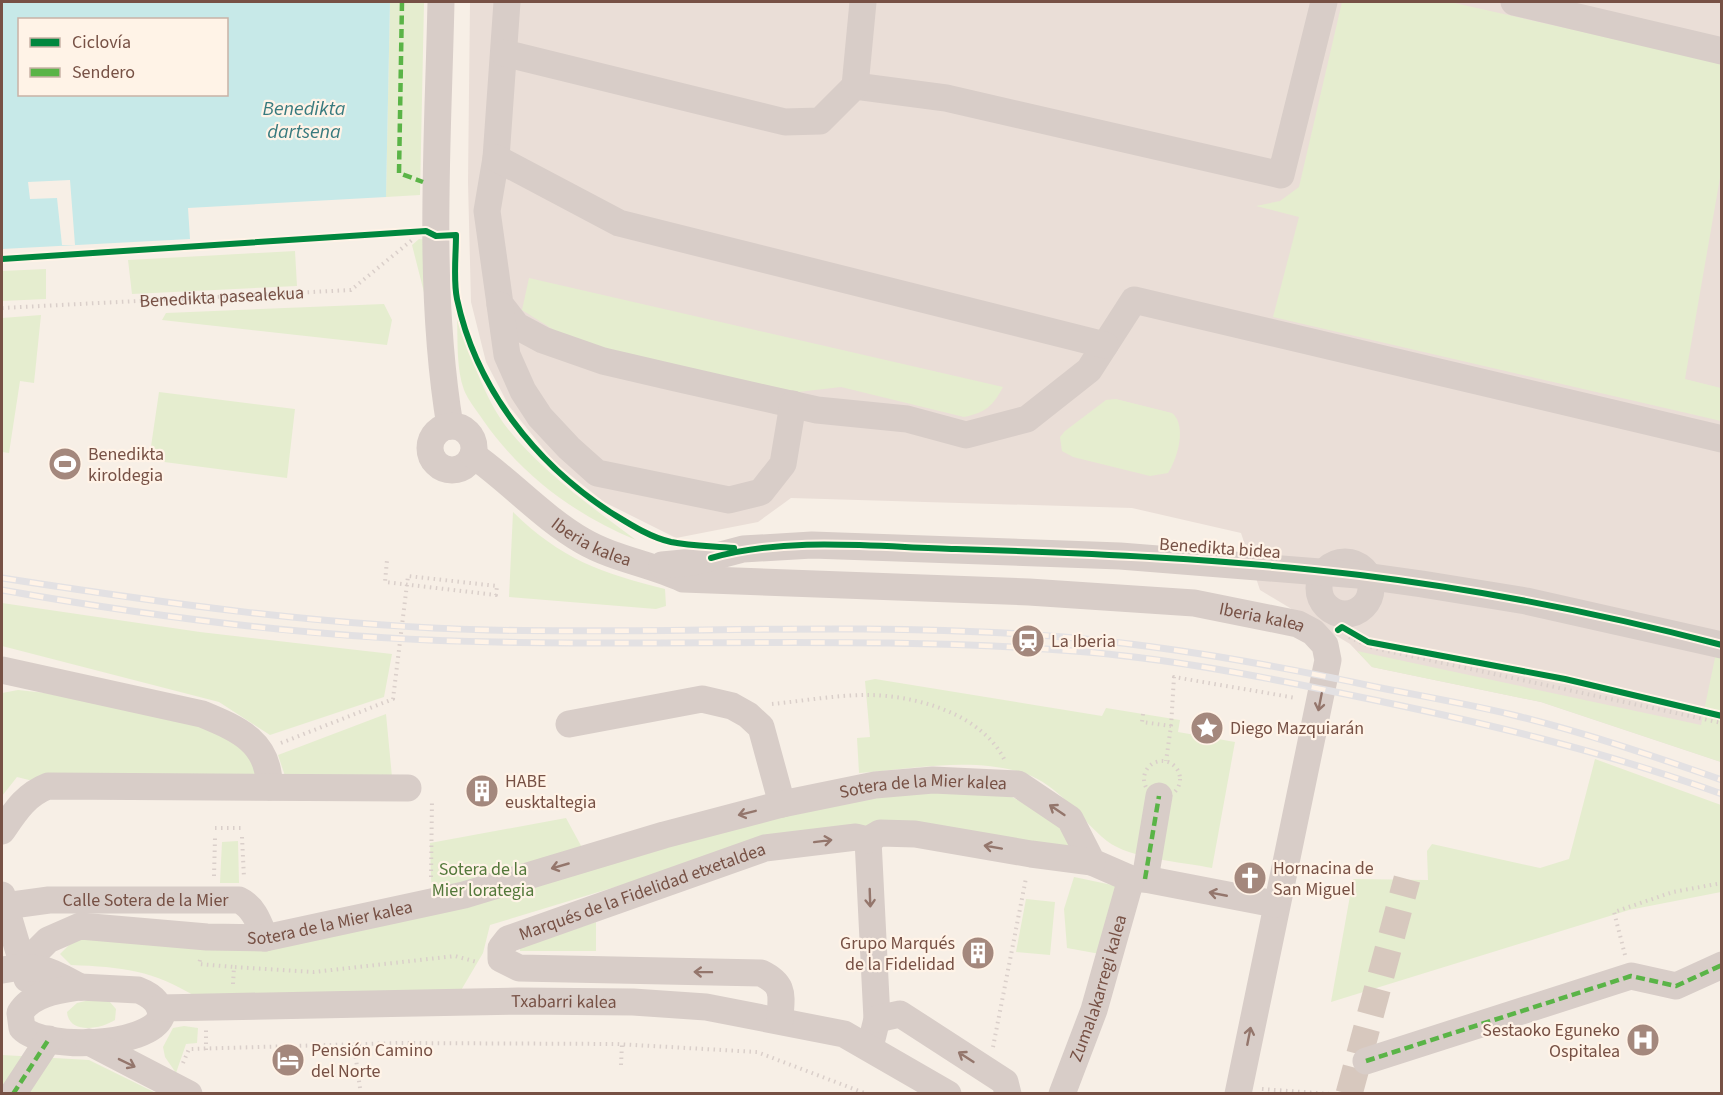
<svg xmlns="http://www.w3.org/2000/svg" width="1723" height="1095" viewBox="0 0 1723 1095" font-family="'Source Sans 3',sans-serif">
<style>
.industrial{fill:#eaded7}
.green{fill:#e5edcf}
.water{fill:#c7e9e8;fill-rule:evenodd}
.pier{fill:#f7efe6}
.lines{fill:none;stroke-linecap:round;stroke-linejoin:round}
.minor-tunnel{stroke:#d7c8be;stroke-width:27;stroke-dasharray:27 14;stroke-linecap:butt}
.path{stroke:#dacfca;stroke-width:4;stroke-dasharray:1.5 4.5;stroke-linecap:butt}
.minor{stroke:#d8cdc8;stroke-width:27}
.rail-casing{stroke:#e3e1e3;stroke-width:7}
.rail{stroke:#fff3e7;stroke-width:4.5;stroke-dasharray:14;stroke-linecap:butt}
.quiet{stroke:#5ab447;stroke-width:4.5;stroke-dasharray:9 4.5;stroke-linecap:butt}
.cycleway-casing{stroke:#fff3e7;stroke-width:10}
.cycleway{stroke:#00873e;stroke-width:6}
.oneway{stroke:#94766c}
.labels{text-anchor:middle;stroke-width:4.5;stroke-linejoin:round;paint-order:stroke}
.street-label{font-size:18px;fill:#775145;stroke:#fff3e7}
.poi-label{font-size:18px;fill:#775145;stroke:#fff3e7;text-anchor:start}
.park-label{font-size:18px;fill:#53783a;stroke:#fff3e7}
.water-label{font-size:20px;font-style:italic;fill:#377a7e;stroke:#fff3e7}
</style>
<rect width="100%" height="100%" fill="#f7efe6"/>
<path class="industrial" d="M470,2h1251v760l-180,-60 -169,-35 -22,-23 -90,-54 -19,-57 -109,-25 -341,-10 -33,24 -82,16 -72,-36 -50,-40 -45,-56 -23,-44 -15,-60 -3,-120z"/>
<path class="green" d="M390,2h34l-4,193 -34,2z
M1342,2h108l271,61v109l-36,207 36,9v33l-448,-104 26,-100 -43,-11 24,-5 19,-14z
M419,239l7,1 1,64 -15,-59z
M295,251l2,35 -165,8 -4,-34z
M46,269v30l-44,2v-30z
M529,278l474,109c-10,19 -18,26 -39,30l-123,-30 -43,5 -220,-47 -56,-35z
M384,304l8,16 -5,25 -225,-25 4,-7z
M41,315l-7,68 -14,-2 -11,72 -7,-1v-134z
M457,317c14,37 26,80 51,112 36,44 82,77 128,111 -62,-26 -114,-64 -153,-120 -6,-9 -15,-20 -19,-30 -8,-22 -6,-50 -7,-73z
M159,392l136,17 -8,69 -138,-18z
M1116,399l56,14c15,12 6,45 -4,60l-18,3 -77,-19 -11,-6 -2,-14 5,-6 41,-31z
M513,512c48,47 88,61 152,77l1,17 -10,3 -147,-12z
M2,603l198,29 192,22 -8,43 -114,38 -51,-33 -217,-56z
M1721,629v133l-180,-60 -169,-35 -15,-16 344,74z
M875,679l227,37 4,-8 74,12 -2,12 57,10 -23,126c-29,-6 -82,-9 -105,-27 -26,-21 -48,-56 -81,-67 -53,-18 -112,-5 -167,-1l-2,-35 13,-1 -5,-56z
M18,690l47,5 135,27 37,18 25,36 -233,4 -12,-3 -15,19v-103z
M386,714l6,63 -106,2 -8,-24z
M1595,759l126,46v87l-92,18 -298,92 22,-123 75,1 -1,-29 5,-7 108,24 29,-9z
M1003,792l59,32 13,33 -160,-23 -165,12 -260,79 -7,28 -23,39 -262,6c-45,-28 -76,-31 -127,-33l-11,-11 22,-22 152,12 198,-38 -2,-63 136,-25 26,48 278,-72z
M238,841l1,42h-19l2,-41z
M1074,877l43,9 -17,68 -33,-6 -3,-39z
M1026,899l29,3 -5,53 -34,-3z
M596,922v29h-76v-4z
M94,999l15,2 7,8 -1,11c-14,9 -46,15 -48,-8l10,-9z
M184,1026l14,2 -1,15 -11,1 -10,29 -11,-16 -2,-10 10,-19z
M2,1055l87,5 67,33 -154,1z"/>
<path class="water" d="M2,2h388l-4,195 -198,11 2,31 -188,10zM20,20h206v74h-206z"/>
<path class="pier" d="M70,180l5,65h-13l-5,-47 -27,1 -2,-17z"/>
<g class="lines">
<path class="minor-tunnel" d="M1349,1094l58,-215"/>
<g class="path">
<path id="s1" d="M2,308l349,-18 61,-50"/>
<path d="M1349,637l24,11 349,75"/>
<path d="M772,704c31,-3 64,-9 95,-9 48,0 116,19 138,66"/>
<path d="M1143,714l-1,8 29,4 -5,35"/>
<path d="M1171,726l3,-49 122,21"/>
<path d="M281,743l112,-44 15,-123 89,10 -1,9 -111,-13 2,-22"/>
<circle cx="1162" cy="779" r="18"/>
<path d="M215,828h28"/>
<path d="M242,837l2,41"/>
<path d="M214,876l1,-38"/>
<path d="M431,877l1,-77"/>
<path d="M1625,955l-11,-43 59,-20 49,-9"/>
<path d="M200,960l-1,4 35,3"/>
<path d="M233,984l1,-17 80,5 141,-16 22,6"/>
<path d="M1634,1031l13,-4"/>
<path d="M354,1045l6,43"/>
<path d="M993,1047l33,-169"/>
<path d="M206,1050v-20"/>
<path d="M183,1063l6,-14 210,-6 218,1 140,8 110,42"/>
<path d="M621,1065l1,-21"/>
<path d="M1262,1089l68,5"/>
</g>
<g class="minor">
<path d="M441,2c-3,140 -14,284 9,424"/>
<path d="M507,2l-11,156 -9,53 13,93 17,22 26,14 60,21 73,17 141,32 90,9 59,16 61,-16 62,-49 45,-70 588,139"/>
<path d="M1514,2l208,49"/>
<path d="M504,53l281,69 35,-1 35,-35 91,12 335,77 43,-173"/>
<path d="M855,86l8,-84"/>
<path d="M496,158l123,65 486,122"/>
<path d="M500,305l7,50 16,36 17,26 29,31 28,25 132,27 32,-8 22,-28 10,-60"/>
<circle cx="452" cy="448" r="22"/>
<path id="s2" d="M473,455c38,27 70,63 110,86 31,18 68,23 100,38l346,13 165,11 104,21 15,8 12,13 3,15 -90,434"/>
<circle cx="1345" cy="588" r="26"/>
<path d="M662,565l32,-3 49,-13 69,-4 308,11 238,19 64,9 104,17 196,44"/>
<path d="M2,670l200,44c36,15 68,28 67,73"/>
<path d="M569,724l133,-25 30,7 16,9 13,12 21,77"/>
<path d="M2,831c13,-19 23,-36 46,-45l360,2"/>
<path d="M868,840l9,179 -7,28"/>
<path d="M1145,879l14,-83"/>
<path d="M2,895l25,84"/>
<path id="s3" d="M5,906l44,-6h190c15,7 20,23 26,38"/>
<path id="s4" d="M23,965l25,-25 32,-14 127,11 58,1 199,-43 200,-60 118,-31 93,-19 58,-5 85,4 52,35 22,43 39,17h14l130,25"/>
<path d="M2,970c34,-7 48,0 78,17"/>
<path d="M80,987l58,3c13,5 23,12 23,27 -13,30 -117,34 -139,11l-2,-15c12,-20 40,-23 60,-26z"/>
<path id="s5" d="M160,1008l358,-7 115,1 73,5 138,27 104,60"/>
<path d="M877,1019l23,-5 105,68 3,12"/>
<path id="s6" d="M780,1020c1,-24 6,-35 -19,-47l-242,-5 -18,-9v-11l7,-9 257,-91 91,-11 12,3 12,-7 35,1 116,20 61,8"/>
<path d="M89,1042l100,52"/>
<path d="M1366,1061l265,-85 45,10 46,-21"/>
<path d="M13,1094l36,-55"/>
<path id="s7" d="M1062,1094l32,-84 37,-131"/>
</g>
<g class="rail-casing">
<path id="rail" d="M2,578c161,25 322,48 486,52 178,4 356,-7 533,4 120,7 238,28 355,53 45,9 92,17 137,28 70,17 140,41 209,65
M2,590c163,29 328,50 495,52 192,4 385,-6 577,9 93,7 185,25 276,44 127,26 250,55 372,99"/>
</g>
<use href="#rail" class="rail"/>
<path class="quiet" d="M402,2l-3,171 24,9
M1145,879l14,-83
M1366,1061l265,-85 45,10 46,-21
M13,1094l36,-55"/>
<g class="cycleway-casing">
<path id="cycleway" d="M2,259l424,-28 10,5 20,-1c0,21 -3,44 1,64 19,89 78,164 153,213 18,11 39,25 61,30 20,4 42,4 63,6
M711,558c78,-22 165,-11 245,-9 132,4 272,10 404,26 122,15 243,39 362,70
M1338,630l4,-3 26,15 197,37 157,37"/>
</g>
<use href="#cycleway" class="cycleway"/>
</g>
<defs><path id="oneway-shaft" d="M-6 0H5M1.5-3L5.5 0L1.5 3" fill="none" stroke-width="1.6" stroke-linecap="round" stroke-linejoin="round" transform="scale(1.5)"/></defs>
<g class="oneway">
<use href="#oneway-shaft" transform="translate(1320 702) rotate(101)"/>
<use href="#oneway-shaft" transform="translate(1057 810) rotate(-146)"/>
<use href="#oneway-shaft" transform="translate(747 813) rotate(166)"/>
<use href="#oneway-shaft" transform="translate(823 841) rotate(-7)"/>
<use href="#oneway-shaft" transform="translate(993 847) rotate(-170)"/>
<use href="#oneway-shaft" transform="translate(560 866) rotate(164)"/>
<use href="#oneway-shaft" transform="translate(1218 894) rotate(-169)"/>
<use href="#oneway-shaft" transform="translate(870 898) rotate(88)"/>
<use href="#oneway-shaft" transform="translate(703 972) rotate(-179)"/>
<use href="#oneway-shaft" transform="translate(1249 1036) rotate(-79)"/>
<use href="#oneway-shaft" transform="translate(966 1057) rotate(-147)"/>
<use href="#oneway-shaft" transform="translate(127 1063) rotate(26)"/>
</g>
<defs>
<g id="stadium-disc" transform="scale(1.725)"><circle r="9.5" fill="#a4887d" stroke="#fff3e7"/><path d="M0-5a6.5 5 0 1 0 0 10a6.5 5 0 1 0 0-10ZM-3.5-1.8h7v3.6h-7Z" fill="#fff"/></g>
<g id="station-disc" transform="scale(1.725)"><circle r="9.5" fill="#a4887d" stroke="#fff3e7"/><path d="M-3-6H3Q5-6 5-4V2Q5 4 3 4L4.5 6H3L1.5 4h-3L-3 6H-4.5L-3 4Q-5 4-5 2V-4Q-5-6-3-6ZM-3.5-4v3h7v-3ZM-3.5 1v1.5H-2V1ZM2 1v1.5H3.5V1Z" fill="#fff"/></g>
<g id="sight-disc" transform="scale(1.725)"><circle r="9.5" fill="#a4887d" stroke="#fff3e7"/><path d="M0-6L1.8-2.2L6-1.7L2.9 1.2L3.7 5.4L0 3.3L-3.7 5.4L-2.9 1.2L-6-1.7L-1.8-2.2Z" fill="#fff"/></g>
<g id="building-disc" transform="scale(1.725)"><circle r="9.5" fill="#a4887d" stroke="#fff3e7"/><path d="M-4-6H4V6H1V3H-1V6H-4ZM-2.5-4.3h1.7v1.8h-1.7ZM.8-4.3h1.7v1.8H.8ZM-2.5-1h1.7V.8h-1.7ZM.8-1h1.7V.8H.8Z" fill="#fff"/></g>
<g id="church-disc" transform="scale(1.725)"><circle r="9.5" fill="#a4887d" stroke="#fff3e7"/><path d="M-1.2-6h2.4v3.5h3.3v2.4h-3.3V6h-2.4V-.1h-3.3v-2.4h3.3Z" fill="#fff"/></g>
<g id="hospital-disc" transform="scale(1.725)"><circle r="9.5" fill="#a4887d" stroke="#fff3e7"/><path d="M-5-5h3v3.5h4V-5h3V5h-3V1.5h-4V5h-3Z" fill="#fff"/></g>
<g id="hotel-disc" transform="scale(1.725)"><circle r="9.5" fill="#a4887d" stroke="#fff3e7"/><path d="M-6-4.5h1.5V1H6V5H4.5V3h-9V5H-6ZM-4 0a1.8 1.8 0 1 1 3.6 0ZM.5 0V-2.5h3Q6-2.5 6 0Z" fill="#fff"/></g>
</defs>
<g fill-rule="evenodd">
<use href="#stadium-disc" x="65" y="464"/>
<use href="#station-disc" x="1028" y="641"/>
<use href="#sight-disc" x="1207" y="728"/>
<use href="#building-disc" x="482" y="791"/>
<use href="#church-disc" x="1250" y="878"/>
<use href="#building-disc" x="978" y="953"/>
<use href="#hospital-disc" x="1643" y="1040"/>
<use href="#hotel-disc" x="288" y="1060"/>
</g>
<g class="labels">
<g class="street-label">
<text dy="6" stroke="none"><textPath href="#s1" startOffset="220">Benedikta pasealekua</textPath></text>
<text dy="6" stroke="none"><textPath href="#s2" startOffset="148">Iberia kalea</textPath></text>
<text transform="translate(1220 548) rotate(4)" y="6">Benedikta bidea</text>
<text dy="6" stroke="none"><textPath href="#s2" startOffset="828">Iberia kalea</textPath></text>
<text dy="6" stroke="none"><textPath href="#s4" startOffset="933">Sotera de la Mier kalea</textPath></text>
<text dy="6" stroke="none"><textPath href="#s6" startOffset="483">Marqués de la Fidelidad etxetaldea</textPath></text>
<text dy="6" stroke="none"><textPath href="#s3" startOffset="141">Calle Sotera de la Mier</textPath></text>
<text dy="6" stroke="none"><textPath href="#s4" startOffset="322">Sotera de la Mier kalea</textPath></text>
<text dy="6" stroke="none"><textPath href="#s7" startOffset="112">Zumalakarregi kalea</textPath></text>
<text dy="6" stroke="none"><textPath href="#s5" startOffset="404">Txabarri kalea</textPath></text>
</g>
<g class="poi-label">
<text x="88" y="460">Benedikta<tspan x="88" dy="21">kiroldegia</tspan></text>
<text x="1051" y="647">La Iberia</text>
<text x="1230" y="734">Diego Mazquiarán</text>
<text x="505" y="787">HABE<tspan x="505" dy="21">eusktaltegia</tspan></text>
<text x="1273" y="874">Hornacina de<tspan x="1273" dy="21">San Miguel</tspan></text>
<text x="955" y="949" text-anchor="end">Grupo Marqués<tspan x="955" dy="21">de la Fidelidad</tspan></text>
<text x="1620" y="1036" text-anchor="end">Sestaoko Eguneko<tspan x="1620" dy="21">Ospitalea</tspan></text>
<text x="311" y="1056">Pensión Camino<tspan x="311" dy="21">del Norte</tspan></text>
</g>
<g class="park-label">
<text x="483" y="875">Sotera de la<tspan x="483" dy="21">Mier lorategia</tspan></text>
</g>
<g class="water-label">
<text x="304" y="115">Benedikta<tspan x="304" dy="23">dartsena</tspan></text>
</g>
</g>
<rect width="1723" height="1095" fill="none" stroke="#775145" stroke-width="6"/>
<rect x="18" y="18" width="210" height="78" fill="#fff3e7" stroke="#c9b2a6" stroke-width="1.5"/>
<rect x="30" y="38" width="30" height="9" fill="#00873e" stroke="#c9b2a6" stroke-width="1.5"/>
<text x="72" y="48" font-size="18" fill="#775145">Ciclovía</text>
<rect x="30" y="68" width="30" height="9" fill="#5ab447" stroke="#c9b2a6" stroke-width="1.5"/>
<text x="72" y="78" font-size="18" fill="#775145">Sendero</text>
</svg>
